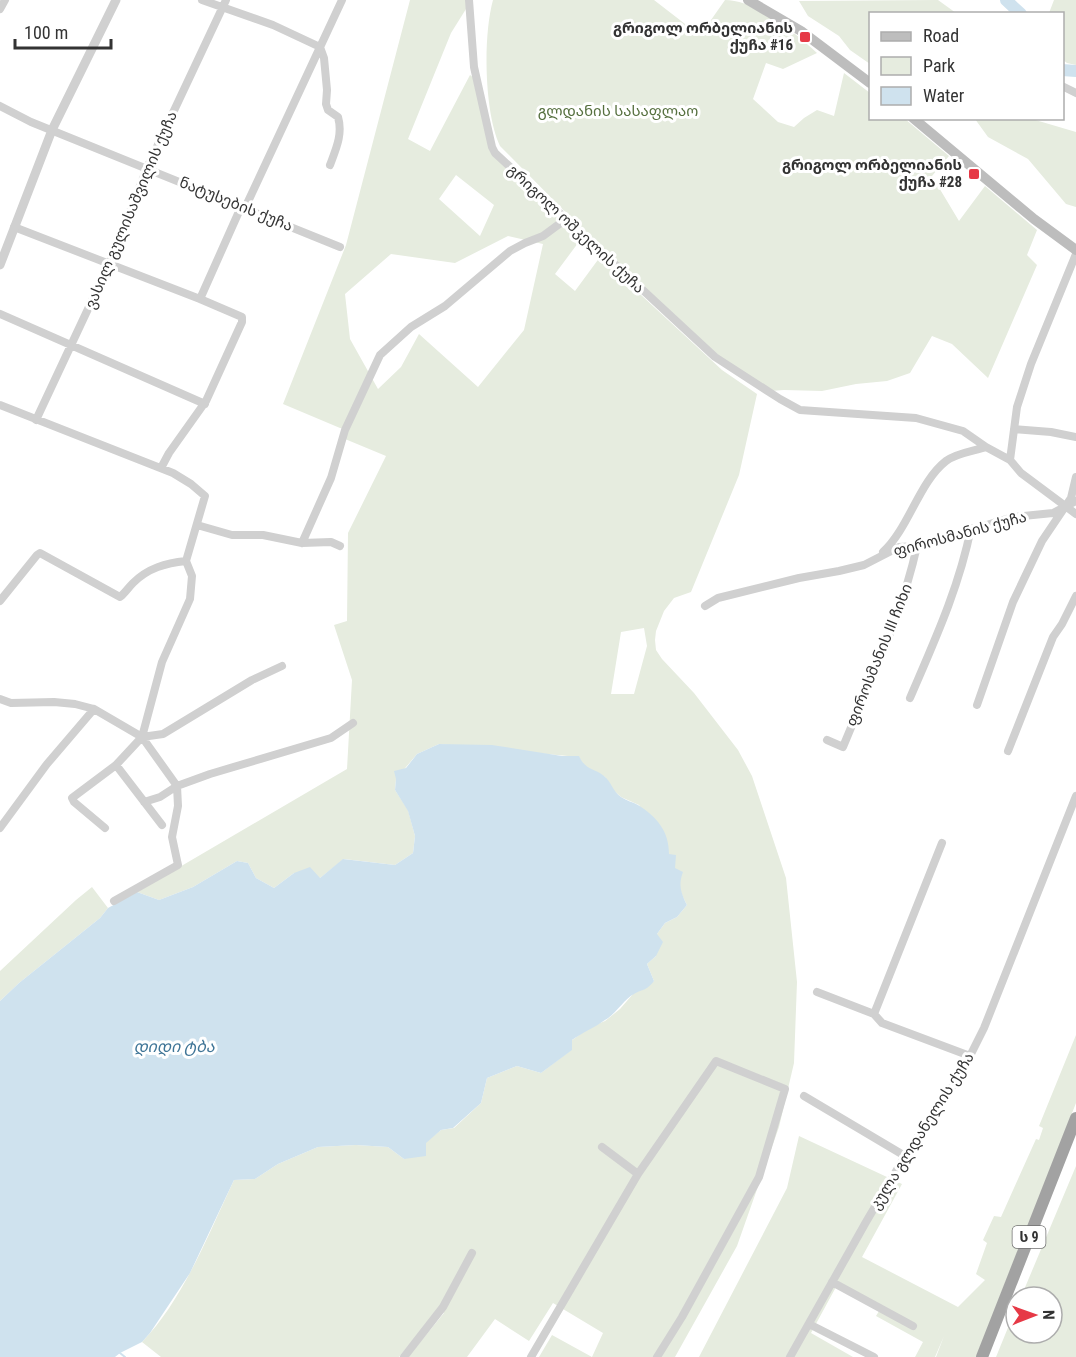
<svg xmlns="http://www.w3.org/2000/svg" width="1076" height="1357" viewBox="0 0 1076 1357" font-family="'Roboto Condensed','Noto Sans Georgian',sans-serif">
<style>
.green{fill:#e6ecdf;fill-rule:evenodd}
.water{fill:#cfe2ee}
.lines{fill:none;stroke-linecap:round;stroke-linejoin:round}
.stream{stroke:#cfe2ee;stroke-width:2}
.river{stroke:#cfe2ee;stroke-width:12}
.minor{stroke:#d0d0d0;stroke-width:8}
.tertiary{stroke:#d0d0d0;stroke-width:9}
.secondary{stroke:#bdbdbd;stroke-width:10}
.trunk{stroke:#a2a2a2;stroke-width:12}
.poi-dot{fill:#e63946;stroke:#fff;stroke-width:2}
.labels{text-anchor:middle;stroke-width:6;stroke-linejoin:round;paint-order:stroke}
.shield{fill:#fff;stroke:#707070;stroke-width:1.5}
.shield-label{font-size:14px;font-weight:bold;fill:#333}
.poi-label{font-size:15px;font-weight:bold;fill:#333;stroke:#fff;text-anchor:end}
.park-label{font-size:15px;fill:#56703f;stroke:#fff}
.street-label{font-size:15px;fill:#333;stroke:#fff}
.water-label{font-size:16px;font-style:italic;fill:#3f7597;stroke:#fff}
</style>
<rect width="100%" height="100%" fill="#fff"/>
<path class="green" d="M410,0h56v9l-15,24 -43,106 22,12 40,-76 4,3 15,69 13,16 79,76 -26,35 20,17 25,-34 122,113 35,24 -18,81 -48,117 -17,6 -10,13 -8,20 -1,9 1,10 6,9 32,34 44,57 14,26 34,102 11,104 -3,81 -15,64 -42,119 -62,111h-136l13,-22 40,22 11,-24 -50,-30 -24,38 -34,-22 -28,38h-59l36,-44 -5,-5 -40,49h-238l-19,-15c41,-42 67,-109 92,-162l21,-1 23,-15 40,-17 38,-2 32,2 16,12 37,-29 13,-2 27,-25 6,-25 30,-12 24,7 30,-23v-9l19,-14 15,-6 15,-12 13,-15 21,-13 -7,-17 9,-8 1,-22 8,-11 12,-6 10,-12 -5,-10 -13,-41 -30,-49 -18,-8 -9,-8 -7,-12 -21,-11 -5,-9 -140,-13 -22,10 -21,25 -1,11 13,20 7,26 -2,17 -18,12 -51,-6 -24,19 -26,-5 -20,15 -18,-10 -8,-15 -11,-2 -44,26 -34,13 -22,-8 210,-123 5,-89 -18,-55 13,-4 1,-88 38,-77 -41,-17 4,-10 -9,-1 -57,-24 63,-159zM456,175l38,30 -14,31 -41,-37zM508,236l35,8 -19,86 -46,57 -59,-53 -18,33 -23,22 -28,-50 -5,-45 46,-40 64,9zM644,628l3,18 -13,48h-23l10,-62z
M493,0h161l44,34 6,-4 21,-30c31,0 70,33 92,53l-34,16 -17,-6 -13,36 25,23 16,5 10,-9 13,-8 17,6 10,-43 26,20v25l35,1 44,37 -17,20 27,45 26,-35 52,44 -10,25 10,10 -49,113 -36,-34 -20,-8 -22,37 -23,8 -31,3 -34,7 -38,-1 -14,1 -48,-32 -139,-129 -83,-84c-16,-34 -17,-110 -7,-146z
M938,0l18,13 -86,1v50l-20,-14 -11,-14 -31,-20 -9,-15z
M1054,0h22v65l-9,-2 -4,-3 -1,-46 -13,-1z
M975,119h57l44,13v75l-10,-3 -38,-45 -40,-22z
M92,887l16,21 -8,10 -81,65 -19,18v-30l76,-71z
M1076,1035v68l-100,254h-40l8,-21 -9,21h-20l8,-15 -47,-26 3,-5 -43,-24 -25,46 42,24h-154l88,-169 12,-52 103,48 -40,73 96,50 27,-27 -9,-6 11,-31 -4,-3 11,-24 7,1 35,-78 3,1 4,-12 -4,-2z
M1076,1166v191h-80l20,-49v25h36v-36h-31z"/>
<path class="water" d="M439,744l53,1 70,11h17c7,15 14,11 25,20 7,5 9,16 17,21 6,4 12,5 17,8 19,12 31,26 31,49l7,1 -1,13 8,4c-5,13 -2,21 4,33l-10,12 -12,6 -8,11 6,8 -7,14 -9,8 7,17c-9,11 -10,7 -20,13 -10,5 -18,20 -29,26 -11,8 -22,12 -33,20v10l-31,23 -24,-7 -30,12 -6,25 -28,25 -12,2 -15,13v13l-22,3 -16,-12 -32,-2 -38,2 -40,17 -23,15 -21,1 -44,93 -40,60 -8,9 -22,11 -5,4h-115v-356l19,-18 81,-65 8,-10 29,-16 22,8 34,-13 44,-26 11,2 8,15 18,10 20,-15 16,-6 10,11 23,-19 52,6 18,-12 2,-17 -7,-25 -13,-21 1,-11 -2,-8 12,-3 11,-14z"/>
<g class="lines">
<path class="stream" d="M120,1353l5,4"/>
<path class="river" d="M1006,0l15,14
M1062,70l14,1"/>
<path class="minor" d="M202,0l71,25 47,22
M469,0l5,67 18,80 3,6 220,204 65,42 20,11 116,8 47,13 23,16 24,13 11,13 55,41
M0,9l5,-9
M320,47l4,11 3,32 -1,14 2,6 10,7c5,17 -2,32 -8,48
M1062,86l14,7
M0,106l31,16 309,125
M245,208l97,-208
M14,227l186,72 42,18v5l-36,79 -37,52 -8,15
M200,299l41,-92
M0,314l205,90
M0,405l173,68 18,11 14,12 -19,65 6,15 -2,23 -28,63 -20,75 -26,28 -44,33 2,4 31,26
M36,420l74,-158 37,-94 79,-168
M1014,429l37,3 25,5
M1010,460l7,-53 14,-43 45,-110
M197,525l35,10h31l39,8 29,-1 9,4
M302,543l29,-65 14,-48 35,-75 31,-28 34,-21 65,-55 15,-8 18,-7 23,-17
M883,552c26,-24 36,-70 63,-91 10,-8 28,-10 40,-14
M0,601l37,-46 3,-2 80,44c5,-4 8,-9 13,-14 15,-15 33,-20 53,-22
M705,606l13,-8 81,-20 40,-7 25,-6 35,-18 18,-1 96,-29 40,-4 23,-12
M910,698c24,-56 49,-110 61,-170
M0,699l11,4 43,-1 21,2 19,5 48,28 35,49 1,20 -6,31 6,28 -64,36
M977,705l36,-103 29,-61 29,-43 5,-21
M142,737l21,-3 89,-54 30,-14
M827,740l16,7c27,-66 59,-132 74,-201
M1008,751l45,-114 9,-13 14,-28
M116,765l46,60
M144,802l16,-5 17,-11 33,-12 121,-36 22,-15
M0,828l47,-64 47,-55
M817,992l57,22 8,9 88,33
M874,1014l68,-171
M804,1096l101,60
M638,1174l78,-113 69,28 -26,88 -77,140 -25,40
M832,1282l81,44
M809,1324l65,33
M404,1357l39,-50 29,-54
M531,1357l107,-183 -36,-27
M790,1357l76,-135 39,-66 57,-84 22,-44 92,-232"/>
<path class="tertiary" d="M0,265l52,-135 64,-130"/>
<path class="secondary" d="M748,0l53,31 69,52
M913,118l121,101 42,31"/>
<path class="trunk" d="M982,1357l94,-239"/>
</g>
<g class="poi-dot">
<rect x="799" y="31" width="12" height="12" rx="3"/>
<rect x="968" y="168" width="12" height="12" rx="3"/>
</g>
<g class="labels">
<rect class="shield" x="1012.5" y="1226" width="33" height="22" rx="4.5"/>
<g class="shield-label">
<text x="1029" y="1242">ს 9</text>
</g>
<g class="poi-label">
<text x="793" y="33">გრიგოლ ორბელიანის<tspan x="793" dy="17">ქუჩა #16</tspan></text>
<text x="962" y="170">გრიგოლ ორბელიანის<tspan x="962" dy="17">ქუჩა #28</tspan></text>
</g>
<g class="park-label">
<text x="618" y="116">გლდანის სასაფლაო</text>
</g>
<g class="street-label">
<text transform="translate(236 204) rotate(22)" y="5">ნატუსების ქუჩა</text>
<text transform="translate(131 210) rotate(-67)" y="5">ვასილ გულისაშვილის ქუჩა</text>
<text transform="translate(576 229) rotate(43)" y="5">გრიგოლ ოშკელის ქუჩა</text>
<text transform="translate(960 534) rotate(-15)" y="5">ფიროსმანის ქუჩა</text>
<text transform="translate(879 655) rotate(-68)" y="5">ფიროსმანის III ჩიხი</text>
<text transform="translate(922 1131) rotate(-58)" y="5">კულა გლდანელის ქუჩა</text>
</g>
<g class="water-label">
<text x="174" y="1052">დიდი ტბა</text>
</g>
</g>
<rect x="869" y="12" width="195" height="108" fill="#ffffff" stroke="#adadad" stroke-width="1.5"/>
<rect x="881" y="32" width="30" height="9" fill="#bdbdbd" stroke="#adadad" stroke-width="1.5"/>
<text x="923" y="42" font-size="18" fill="#333333">Road</text>
<rect x="881" y="57" width="30" height="18" fill="#e6ecdf" stroke="#adadad" stroke-width="1.5"/>
<text x="923" y="72" font-size="18" fill="#333333">Park</text>
<rect x="881" y="87" width="30" height="18" fill="#cfe2ee" stroke="#adadad" stroke-width="1.5"/>
<text x="923" y="102" font-size="18" fill="#333333">Water</text>
<g transform="translate(1034 1315) rotate(89)"><circle r="28" fill="#ffffff" stroke="#adadad" stroke-width="1.5"/>
<path d="M0-4.5L10 22L0 15L-10 22Z" fill="#e63946"/>
<text y="-9" font-size="16" font-weight="bold" text-anchor="middle" fill="#333333">N</text>
</g>
<path d="M15 39v9h96v-9" fill="none" stroke="#333333" stroke-width="3"/>
<text x="24" y="39" font-size="18" fill="#333333" stroke="#ffffff" stroke-width="4.5" paint-order="stroke">100 m</text>
</svg>
